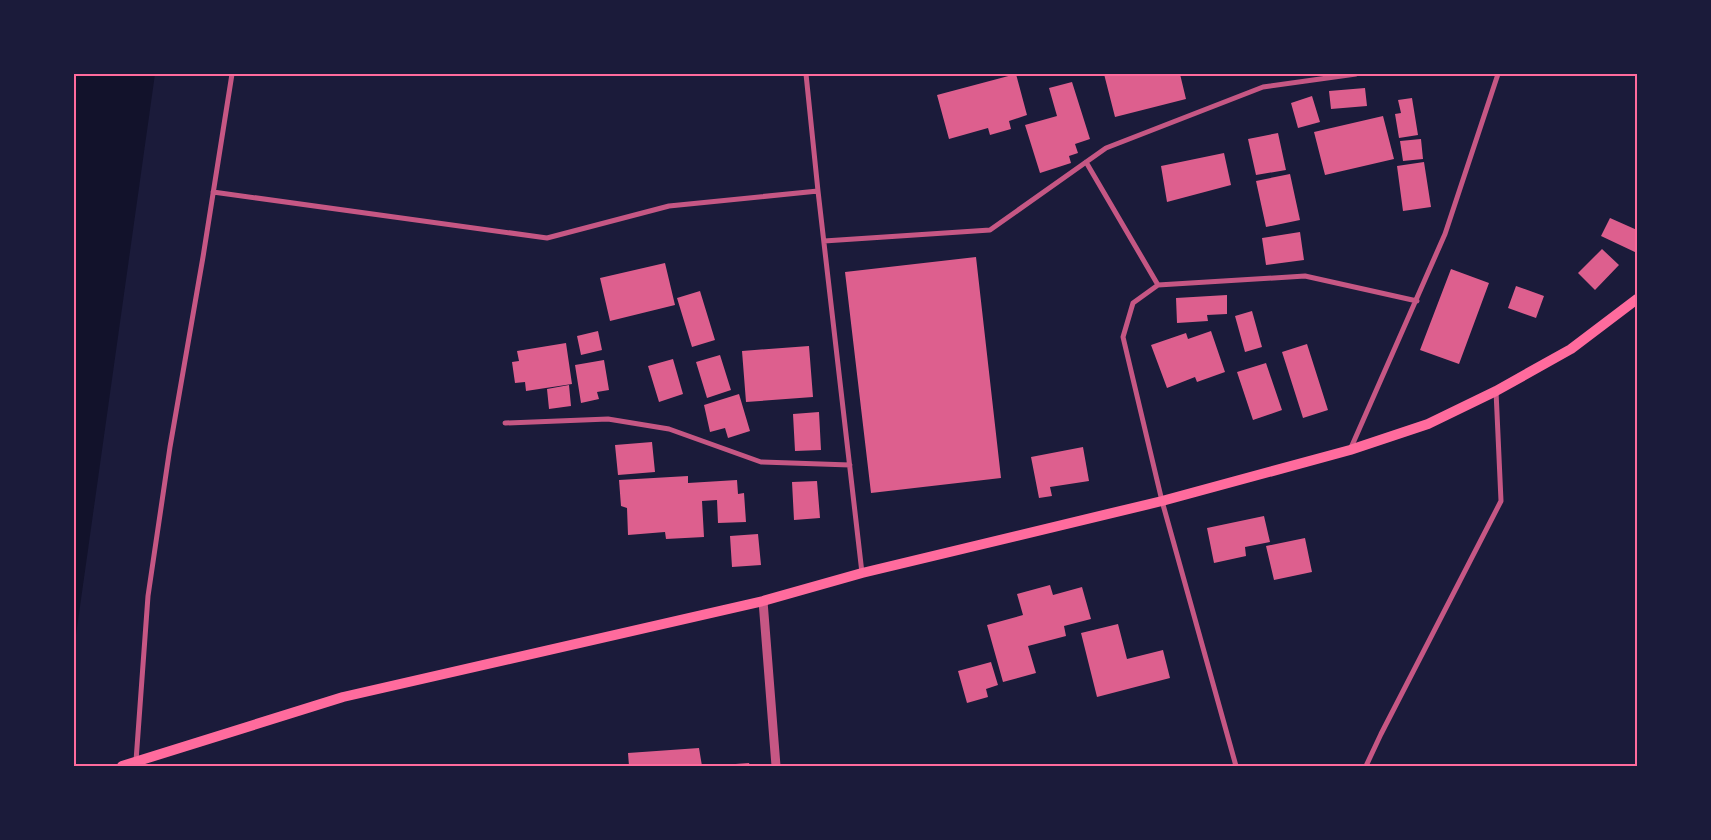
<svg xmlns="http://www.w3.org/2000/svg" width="1711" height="840" viewBox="0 0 1711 840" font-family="'Work Sans',sans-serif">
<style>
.water{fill:#12122b}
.building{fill:#dd5f8e}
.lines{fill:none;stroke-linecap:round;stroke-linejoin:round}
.minor{stroke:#c65784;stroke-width:5}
.tertiary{stroke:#c65784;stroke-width:9}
.secondary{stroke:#ff6b9d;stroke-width:10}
.neatline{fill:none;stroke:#ff6b9d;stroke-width:2}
</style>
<rect width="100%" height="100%" fill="#1b1b3a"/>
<path class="water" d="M74,74h81l-81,575z"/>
<path class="building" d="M1016,74l11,41 -18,6 2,8 -21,6 -2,-7 -39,11 -12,-44z
M1104,74h76l6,25 -71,18z
M1072,82l18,57 -15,5 3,9 -9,3 2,7 -31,10 -15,-48 32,-9 -8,-28z
M1365,88l2,18 -36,3 -2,-18z
M1312,96l8,26 -22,6 -7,-25z
M1412,98l6,37 -19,3 -4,-24 6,-1 -3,-13z
M1383,116l11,43 -69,16 -11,-43z
M1278,133l8,37 -30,5 -8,-36z
M1421,139l2,20 -20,2 -3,-20z
M1224,153l7,32 -64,17 -6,-36z
M1424,162l7,45 -28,4 -6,-45z
M1290,174l10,46 -34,7 -10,-46z
M1610,218l27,12v23l-36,-17z
M1300,232l4,28 -38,5 -4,-27z
M1602,249l17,16 -24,25 -17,-17z
M976,257l25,221 -130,15 -26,-221z
M665,263l10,42 -65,16 -10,-43z
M1451,269l38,14 -30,81 -39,-14z
M1516,286l28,10 -8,22 -28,-10z
M700,291l15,49 -23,7 -15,-49z
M1227,295v19l-20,1 1,6 -31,2 -1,-25z
M1252,311l10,36 -17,5 -10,-36z
M598,331l4,19 -21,5 -4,-19z
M1211,331l14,41 -28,10 -2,-5 -28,11 -16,-43 35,-12 2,6z
M566,343l6,41 -46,7 -1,-9 -10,1 -3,-21 7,-1 -2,-10z
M1307,344l21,66 -25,8 -21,-66z
M809,346l4,51 -67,5 -4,-51z
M720,355l11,35 -24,8 -11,-36z
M673,359l10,35 -24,8 -11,-36z
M604,360l5,30 -12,2 2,7 -18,4 -6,-38z
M1266,363l16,47 -29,10 -16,-48z
M569,385l2,21 -22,3 -2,-20z
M739,394l11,37 -22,7 -3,-10 -15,4 -6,-27z
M819,412l2,38 -26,1 -2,-37z
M652,442l3,30 -37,3 -3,-30z
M1083,447l6,34 -39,6 2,9 -13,2 -8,-41z
M688,476v7l49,-3 1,14 6,-1 2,29 -28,1 -1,-23 -15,1 2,36 -38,2 -1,-7 -37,3 -1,-27 -6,-2 -2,-26z
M817,481l3,37 -26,2 -2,-38z
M1264,516l6,26 -25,5 1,9 -32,7 -7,-35z
M758,534l3,31 -29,2 -2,-31z
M1305,538l7,34 -38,8 -8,-34z
M1050,585l3,10 29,-8 9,32 -27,7 2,10 -38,10 8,27 -33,9 -16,-57 36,-10 -6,-21z
M1118,624l9,35 36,-9 7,28 -73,19 -16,-64z
M991,662l7,23 -12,4 2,8 -21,6 -9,-32z
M699,748l3,18h-73l-1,-13z
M749,763l1,3h-28v-1z"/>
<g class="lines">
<path class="minor" d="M806,74l12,117 44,382
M1086,162l72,123
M213,192l334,46 122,-32 149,-15
M824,241l166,-11 116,-82 157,-61 93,-13
M505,423l103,-4 61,10 92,33 89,3
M1350,450l95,-216 53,-160
M136,761l12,-165 22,-149 33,-190 29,-183
M1236,766l-74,-265 -39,-164 10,-34 25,-18 147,-9 112,25
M1366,766l15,-32 120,-233 -5,-110"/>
<path class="tertiary" d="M763,601l13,165"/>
<path class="secondary" d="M122,766l221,-69 420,-96 99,-28 300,-72 188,-51 78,-26 68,-33 75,-42 66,-50"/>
</g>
<rect width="1711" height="840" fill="none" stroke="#1b1b3a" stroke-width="150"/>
<rect x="75" y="75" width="1561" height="690" class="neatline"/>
</svg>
